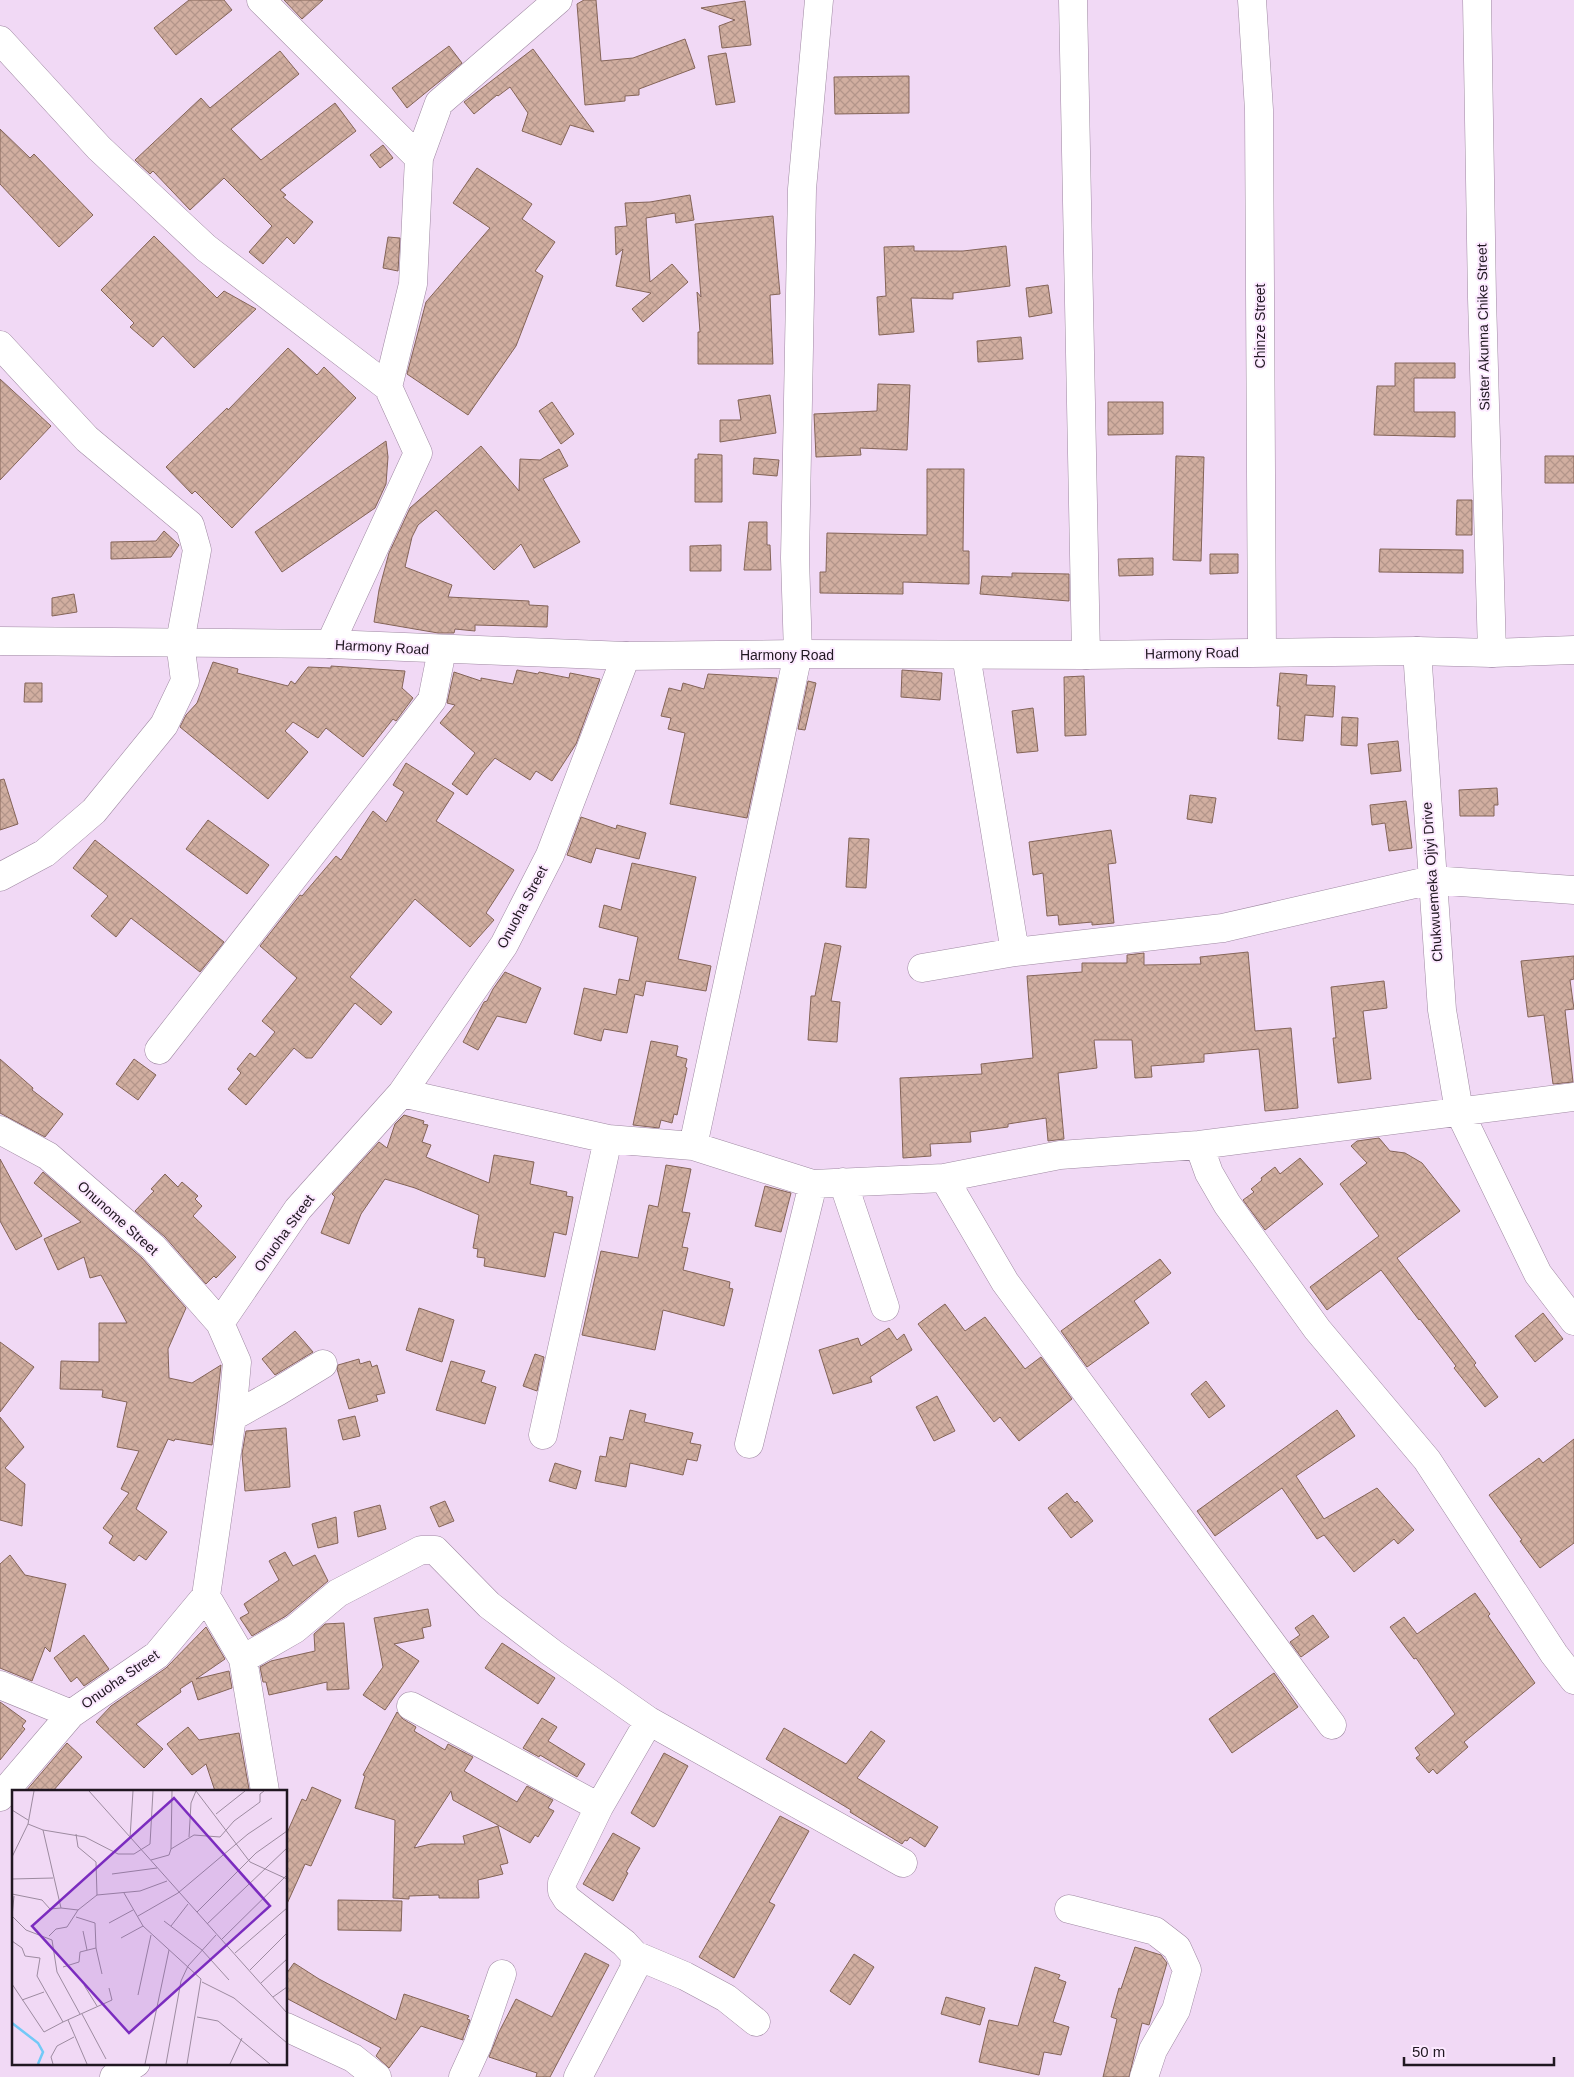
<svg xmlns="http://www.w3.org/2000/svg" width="1574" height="2077" viewBox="0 0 1574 2077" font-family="Arial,sans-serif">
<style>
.building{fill:url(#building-cross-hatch);stroke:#846458}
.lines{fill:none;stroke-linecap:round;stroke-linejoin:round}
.minor-casing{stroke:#9f89a2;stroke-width:29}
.major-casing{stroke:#9f89a2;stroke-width:29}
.minor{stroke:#fff;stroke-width:28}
.major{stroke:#fff;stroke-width:28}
.labels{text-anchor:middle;stroke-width:4;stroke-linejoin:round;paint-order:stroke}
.street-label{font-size:14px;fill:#201721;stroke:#fce9ff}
.inset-river{fill:none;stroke:#72c9f7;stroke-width:2.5}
.inset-road{fill:none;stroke:#9d8ba0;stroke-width:1}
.view{fill:#7b2cbf;fill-opacity:0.15;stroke:#7b2cbf;stroke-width:2.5}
.inset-edge{fill:none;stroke:#201721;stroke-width:2.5}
</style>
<defs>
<pattern id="building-cross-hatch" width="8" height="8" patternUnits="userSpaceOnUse" patternTransform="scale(1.25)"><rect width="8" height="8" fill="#d1aea0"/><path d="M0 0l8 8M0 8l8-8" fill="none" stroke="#b3958a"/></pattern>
</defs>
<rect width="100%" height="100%" fill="#f1d9f5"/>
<path class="building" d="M189,0h35l8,10 -56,45 -22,-27z
M284,0h39l-21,19z
M584,0h12l5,61 32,-3 52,-19 10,29 -56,21v6l-14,1v5l-40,4 -8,-101z
M745,1l6,44 -29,3 -3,-22 16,-6 -34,-12z
M449,46l13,17 -55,45 -15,-20z
M533,49l61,83 -24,-7 -9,20 -39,-14 6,-18 -18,-26 -12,9 -1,-1 -23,19 -10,-12z
M280,51l19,23 -68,55 30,31 74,-57 21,28 -76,59 6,5 -3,2 30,25 -19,22 -7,-7 -24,27 -14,-12 23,-26 -48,-48 -34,32 -37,-39 -3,3 -15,-14 66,-62 9,10z
M726,53l9,49 -19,3 -8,-49z
M909,76v37l-74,1 -1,-37z
M0,129l30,29 4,-4 59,61 -34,32 -59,-63z
M383,145l10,13 -13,10 -10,-13z
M477,168l55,36 -10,15 33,23 -20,29 8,5 -27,70 -48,69 -61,-41 19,-72 64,-74 -37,-25z
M690,195l4,25 -18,3 -1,-10 -29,5 4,64 22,-18 16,18 -45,40 -11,-13 19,-16 -35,-7 7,-37 -7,6 -1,-28 12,-1 -2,-23 25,-1z
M773,216l7,78 -10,1 3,69h-75v-32h2l-3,-40 4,5 -6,-73z
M154,236l63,62 7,-7 32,18 -62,59 -31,-32 -10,11 -23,-20 4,-4 -33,-33z
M388,237l12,1 -2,33 -15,-3z
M914,246v5h49l43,-5 4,40 -57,7v6l-42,-1 3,34 -35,3 -2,-38 9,-1 -2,-49z
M1048,285l4,28 -23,4 -3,-29z
M1021,337l2,22 -45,3 -1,-21z
M288,348l29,27 7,-8 32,31 -124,130 -37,-37 -3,3 -26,-27 61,-59 1,2z
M1395,363h60v15h-41v34h41v25l-81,-2 3,-49h18z
M0,379l51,47 -51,54z
M878,384l32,1 -3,65 -47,-2 1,7 -45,2 -2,-43 63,-3z
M770,395l6,38 -56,9v-22h21l-3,-20z
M552,402l22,32 -13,10 -22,-33z
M1108,402h55v32l-55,1z
M386,441l2,16 -2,27 -11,24 -93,64 -27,-40z
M481,446l38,45 1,-32 20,1 19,-11 9,17 -25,13 37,63 -46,26 -13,-24 -27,26 -58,-60 -18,15 -6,12 -7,30 47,18 -4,12 81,4v4l19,1 -1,21 -72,-2v6l-20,-2 -1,4h-16l-64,-11 5,-32 10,-37 21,-45z
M698,454l24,1v47h-27v-43h3z
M1176,456l28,1 -3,104 -28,-1z
M1545,456h29v27h-29z
M754,458l25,2 -2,16 -24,-2z
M927,469h37l-1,82h6v33l-66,-2v12l-83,-1v-21h6l1,-39 100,2z
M1457,500h15v35h-16z
M749,522h18v23h3l1,25h-27z
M164,531l15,14 -8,12 -60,2v-17l45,-1z
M721,545v26h-31v-25z
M1380,549l83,1v23l-84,-1z
M1210,554h28v19l-28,1z
M1153,558v17l-34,1 -1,-17z
M1012,573l57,1v27l-89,-7 2,-18 30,1z
M74,594l3,18 -25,4v-18z
M213,662l25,7 -1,4 51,13 3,-5 4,3 13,-17 23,1v-2l74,5 -3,17 11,10 -17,23 -3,-2 -30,38 -37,-29 -8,10 -25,-16 -8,9 23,21 -40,47 -88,-72 6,-12 11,-12z
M517,670l21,4 1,-2 30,6 1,-5 30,6 -24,65 -24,37 -16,-10 -6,9 -35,-22 -12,14 -16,23 -15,-11 23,-31 -35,-30 15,-18 -8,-2 7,-31 27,9v-3l32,6z
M902,670l40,3 -2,27 -39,-3z
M1280,673l27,2 -1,10 29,1 -2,31 -28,-2 -2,26 -25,-2 2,-33h-3z
M708,674l69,4 -30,140 -77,-14 15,-71 -17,-4 3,-11 -10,-2 8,-28 12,3 2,-8 21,6z
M1084,676l2,59 -21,1 -1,-59z
M808,681l8,2 -11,47 -7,-1z
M25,683h17v19h-18z
M1033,708l5,43 -21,2 -5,-42z
M1342,717l16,1 -1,28 -16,-1z
M1398,741l3,30 -30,3 -3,-30z
M406,763l48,30 -18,28 78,49 -28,43 8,7 -24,27 -55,-48 -65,78 42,35 -11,13 -26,-22 -43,55h-6l-12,-10 -48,57 -18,-16 13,-16 -4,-4 13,-16 5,4 20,-25 -13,-11 35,-43 -37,-32 40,-51 2,1 34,-40 5,4 32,-49 13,11 18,-30 -11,-7z
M4,779l14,45 -18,6v-50z
M1497,788l1,17h-4v11h-34l-1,-26z
M1190,795l26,3 -4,25 -25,-4z
M1406,801l6,47 -23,3 -4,-28 -13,2 -2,-20z
M581,817l35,12 1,-4 29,8 -7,26 -43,-11 -5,15 -24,-8z
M208,820l61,45 -22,29 -61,-45z
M1111,830l5,33 -8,1 6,59 -22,2v-3l-33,3 -1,-10 -11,1 -4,-43 -10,2 -4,-33z
M849,838l20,1 -3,49 -20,-1z
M95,840l129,102 -24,30 -69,-54 -15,19 -25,-21 17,-20 -35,-28z
M632,863l64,14 -18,82 33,7 -5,25 -60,-10 -3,15 -8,-2 -8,39 -23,-4 -3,12 -27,-7 10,-46 32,7 3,-16 10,2 9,-44 -39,-10 5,-22 17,5z
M825,943l16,3 -10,55 9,1 -3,40 -29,-2 3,-44h4z
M1248,952l7,79 36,-3 7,80 -33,3 -6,-62 -55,5v8l-53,4 1,11 -17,1 -3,-38h-38l3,28 -39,5 6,66 -16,2 -2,-23 -38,6v3l-38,5 1,10 -41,2 1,12 -28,2 -3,-80 82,-4 -1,-10 52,-6 -6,-82 55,-4v-9h45v-8l17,-2v12l57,-1 -1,-7z
M1574,956v23l-4,1 4,29 -9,1 8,72 -20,2 -9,-69 -16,2 -7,-56z
M505,972l36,16 -15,35 -29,-7 -19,34 -15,-8 21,-40 3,-1 6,-12z
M1384,981l3,27 -24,3 8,68 -33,4 -5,-45h3l-5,-51z
M651,1041l27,5 -2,10 11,3 -2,8 2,1 -10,47 -3,-1 -2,9 -11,-3 -2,8 -26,-3z
M0,1059l33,29 -1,2 31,24 -18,23 -45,-24z
M134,1059l22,16 -18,25 -22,-16z
M404,1115l20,6 -1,3 5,1 -6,17 9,3 -5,12 63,26 5,-28 40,7 -4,22 37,8 -1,4 7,1 -7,38 -12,-3 -9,45 -61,-11 1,-8 -8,-1 1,-8 -5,-1 6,-33 -64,-27 -30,-9 -24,35 -12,30 -28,-11 14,-36 -3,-3 47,-52 8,6 8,-24z
M1379,1138l11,13 15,2 17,10 38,48 -63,47 79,105 -2,2 24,32 -13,10 -31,-39 2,-2 -36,-47 -1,1 -38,-50 -54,40 -17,-23 69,-51 -39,-52 27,-21 -16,-17 6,-5z
M1300,1158l23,26 -58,46 -22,-30 11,-8 -3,-3 11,-9 -1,-2 14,-11 5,7z
M0,1159l42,77 -26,14 -16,-29z
M666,1165l25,4 -9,43 8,1 -8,34 6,1 -5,22 47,12 -1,6 4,1 -9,37 -61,-16 -8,40 -73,-15 19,-84 37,7 11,-53 9,2z
M43,1172l99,86 44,50 -18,41 1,29 23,5 29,-18 -9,80 -37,-6 -1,2 -6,-2 -32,70 31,23 -21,28 -7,-5 -5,6 -25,-18 4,-7 -10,-8 26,-35 -8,-4 18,-38 -22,-4 10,-45 -25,-5 1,-7 -43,-1 1,-28 38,1v-39h28l-26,-48 -11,3 -6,-21 -26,13 -14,-31 37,-17 -47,-39z
M165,1174l13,13 4,-5 16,14 -3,3 7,7 -9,10 43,41 -20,21 -2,-2 -8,8 -41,-47 -30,-26 19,-20 -3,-2z
M765,1186l26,7 -10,39 -26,-6z
M1160,1259l11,14 -37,28 15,22 -62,44 -26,-36z
M945,1304l20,27 20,-14 40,52 16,-12 31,42 -53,42 -19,-24 -6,5 -76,-98z
M419,1308l35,12 -12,42 -36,-12z
M1543,1313l20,26 -28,23 -20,-26z
M889,1328l8,12 7,-6 8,16 -42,27 2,5 -39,12 -14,-44 39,-12 3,8z
M295,1331l18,21 -38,23 -13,-16z
M0,1342l34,25 -34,45z
M535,1354l9,3 -7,34 -14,-5z
M359,1359l1,5 10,-3 2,6 5,-2 8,28 -9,2 2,6 -29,8 -12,-40 1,-4z
M451,1361l34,10 -4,11 15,5 -11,37 -49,-14z
M1206,1381l19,25 -16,12 -18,-24z
M937,1396l18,35 -21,10 -18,-34z
M630,1410l16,4 -2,8 49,11 -3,10 11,2 -4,16 -10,-2 -4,16 -53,-12 -4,24 -31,-6 5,-25 6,1 4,-20 13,3z
M1337,1410l18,26 -59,40 28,43 53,-31 37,42 -16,14 -4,-5 -40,33 -30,-37 -7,4 -35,-51 -67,48 -18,-25z
M355,1416l5,20 -17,4 -5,-20z
M0,1417l24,30 -19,21 20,16 -3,42 -22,-6z
M286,1428l4,59 -45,4 -3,-37 4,-23z
M1574,1439v104l-34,25 -20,-27 2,-1 -33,-45 50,-37 4,5z
M555,1463l26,8 -5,18 -27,-8z
M1067,1493l8,10 2,-2 16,20 -22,17 -23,-30z
M445,1501l9,20 -15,6 -9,-20z
M380,1505l6,24 -28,8 -4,-25z
M336,1517l2,26 -20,5 -6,-24z
M285,1552l8,14 22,-11 13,26 -42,35 -34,20 -12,-18 9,-5 -5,-9 35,-24 -10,-19z
M10,1555l15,20 41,9 -16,68 -5,-5 -13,34 -32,-13v-104z
M1475,1593l15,21 -2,2 47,67 -71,59 4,5 -31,27 -4,-5 -4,4 -13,-15 4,-3 -5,-7 40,-34 -39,-56 -2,1 -24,-32 14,-10 13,17z
M428,1609l3,17 -9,2 2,10 -30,6 25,17 -34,49 -22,-15 20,-28 -9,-49z
M1313,1615l16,22 -28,20 -11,-15 10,-7 -5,-7z
M344,1623l5,66 -22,1v-8l-58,13 -3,-13h-3l-3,-15 11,-6 44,-10 -1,-17 11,-10z
M206,1627l19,32 -29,20 33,-8 3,17 -34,12 -6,-19 -12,8 1,3 -45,32 27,25 -19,19 -48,-46 15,-16 55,-38z
M84,1635l25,34 -25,17 -7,-9 -6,5 -17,-24z
M502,1643l53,35 -17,26 -53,-36z
M1274,1673l24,34 -66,46 -23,-34z
M0,1702l26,19 -4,5 3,3 -25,31z
M397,1712l6,7 13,8 -2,4 31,19 3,-6 25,13 -9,14 53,31 10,-16 26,14 -5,8 6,3 -16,26 -3,-2 -5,8 -77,-43 -2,-9 -37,57 17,-4h34l-2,-8 35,-10 10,37 -8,2 3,9 -25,6 1,18h-40v-3l-30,1v3l-16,-1 2,-78 -40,-12 10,-32 -2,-1z
M542,1718l15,9 -9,14 37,23 -8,13 -37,-22 -1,2 -16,-9z
M188,1727l11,13 40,-7 10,56 -5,2h-29l-9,-27 -14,11 -25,-31z
M784,1728l62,36 25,-33 14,10 -28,37 81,49 -13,20 -15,-10 -3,4 -2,-1 -3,4 -52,-32 1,-2 -85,-51z
M67,1743l15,14 -29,34h-27z
M664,1753l24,13 -33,60 -2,1 -22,-14z
M312,1787l29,13 -30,66 -6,-2 -19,42v-71l16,-36 4,2z
M780,1816l29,15 -40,71 6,3 -41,73 -35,-21z
M613,1833l27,15 -14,24 2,1 -15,28 -30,-17z
M338,1900l64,1 -1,30 -63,-1z
M1135,1947l26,8 6,8 -18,62 -7,-2 -13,54h-26l14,-58 -6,-2 8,-29 2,1z
M585,1953l24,12 -59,112h-14l1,-4 -48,-16 10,-25 17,-33 36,18z
M854,1954l20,13 -24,38 -20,-14z
M294,1963l25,16 77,41 8,-26 65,22 -2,3 3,1 -7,18v2l-42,-14 -32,42 -13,-12 5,-8 -95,-50v-24z
M1035,1967l25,8 -2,4 8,3 -13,40 16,5 -8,28 -17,-3 -5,23 -60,-13 10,-42 29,6z
M946,1997l39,11 -5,17 -39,-11z"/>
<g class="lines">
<g class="minor-casing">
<path id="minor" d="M261,0l158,158
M1073,0l13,655
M1252,0l7,110 3,542
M1477,0l5,298 10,355
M0,40l99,108 107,100 182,139
M0,345l87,94 103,86 7,25 -17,92 5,39 -21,44 -70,86 -49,42 -45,24
M330,644l88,-191 -30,-66 25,-103 6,-126 20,-55 119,-103
M1417,651l25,359 17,101 79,163 36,47
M966,655l49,297
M922,968l93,-16 208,-24 209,-48 142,10
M159,1050l273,-350 10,-50
M402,1093l206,46 85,7 120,38 131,-6 116,-23 139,-10 375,-48
M0,1130l48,26 105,91 67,76
M1199,1145l10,28 18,31 90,125 110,131 127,194 20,26
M693,1146l105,-492 -3,-96 7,-369 17,-189
M944,1178l61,104 327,443
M843,1182l42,125
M232,1417l45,-25 46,-28
M543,1435l65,-296
M749,1444l64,-260
M206,1596l37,63 22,132
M243,1659l52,-30 43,-36 83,-43h14l54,55 63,48 97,68
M0,1685l71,29 86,-59 49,-59 26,-179 5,-55 -17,-39 78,-114 104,-116 102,-148 46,-90 76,-199
M411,1706l188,101
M0,1797l71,-83
M1069,1909l86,22 22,17 10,22 -11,40 -23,40 -9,27
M635,1955l50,21 41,22 30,24
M286,2027l67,31 24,19
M114,2077l22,-14
M463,2077l15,-33 24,-70
M578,2077l56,-108 1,-14 -11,-12 -57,-44 -5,-8v-8l37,-76 50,-86 254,142"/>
</g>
<g class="major-casing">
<path id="major" d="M0,641l330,3 296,12 172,-2 288,1 331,-4 75,2 82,-3"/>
</g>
<use href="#minor" class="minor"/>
<use href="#major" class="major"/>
</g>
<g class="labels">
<g class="street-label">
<text transform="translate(1260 326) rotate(-90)" y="5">Chinze Street</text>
<text transform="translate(1483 327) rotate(-91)" y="5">Sister Akunna Chike Street</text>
<text transform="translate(382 647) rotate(3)" y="5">Harmony Road</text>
<text transform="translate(1192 653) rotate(-1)" y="5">Harmony Road</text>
<text x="787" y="660">Harmony Road</text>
<text transform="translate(1432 882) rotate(-94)" y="5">Chukwuemeka Ojiyi Drive</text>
<text transform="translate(522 907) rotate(-62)" y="5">Onuoha Street</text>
<text transform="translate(118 1218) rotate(42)" y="5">Onunome Street</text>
<text transform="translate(284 1233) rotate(-54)" y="5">Onuoha Street</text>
<text transform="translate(120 1679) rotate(-35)" y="5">Onuoha Street</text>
</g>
</g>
<g transform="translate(12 1790)">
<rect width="275" height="275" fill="#f1d9f5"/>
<path class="inset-river" d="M0,233l26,20 5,9 -5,12"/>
<path class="inset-road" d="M77,1l198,222M184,1l54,71 37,17M0,20l16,10M204,24l29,-23M16,34l15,6 42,7 33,17h16l16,-10 3,-53M31,40l18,78 17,2 19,-15 43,-4 27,-10M64,44l2,13 18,15 1,33M177,47l2,-34 5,-12M118,48l3,-47M159,59l1,-58M0,67l16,-33 6,-33M139,70l18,-5 2,-6 23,-14 26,2 14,-16 26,-19v-8l4,-3M100,84l45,-6M0,89l41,-1M112,103l19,33 58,53 -14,85M0,104l30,6 8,9 11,-1M185,122l59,-59 31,-22M0,126l14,14 26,10 5,32 23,42M126,126l40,-23 70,-59 24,-16M0,127l2,-21M64,127l19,6 1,25M152,131l38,29 27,30M97,133l24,-13M195,134l80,-76M159,136l17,-22M71,141l4,19M37,146l7,-7 11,-2 11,-17M109,148l22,-12M209,150l66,-65M0,151l10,7 3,8 15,2 -3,18 26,46 49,-22 -3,-12M223,163l52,-45M51,177l16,-5 1,-10 16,-4 6,26M238,180l37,-37M190,192l32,16 53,45M249,193l26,-24M0,194l32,48 19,-10M72,195l13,21M126,205l13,-60M261,207l14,-10M10,210l22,-8M70,224l24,45M185,227l21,4 52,43M56,230l19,44M41,274l-2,-7 6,-11 17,-9M133,274l24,-114M154,274l15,-83 7,-15 28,-31M218,274l12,-26"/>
<path class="view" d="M162,8l96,108 -141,127 -97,-107z"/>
<rect width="275" height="275" class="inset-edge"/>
</g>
<path d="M1404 2057v8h150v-8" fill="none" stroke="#201721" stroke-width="2.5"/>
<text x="1412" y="2057" font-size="15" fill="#201721" stroke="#fce9ff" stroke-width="4" paint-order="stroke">50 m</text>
</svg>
